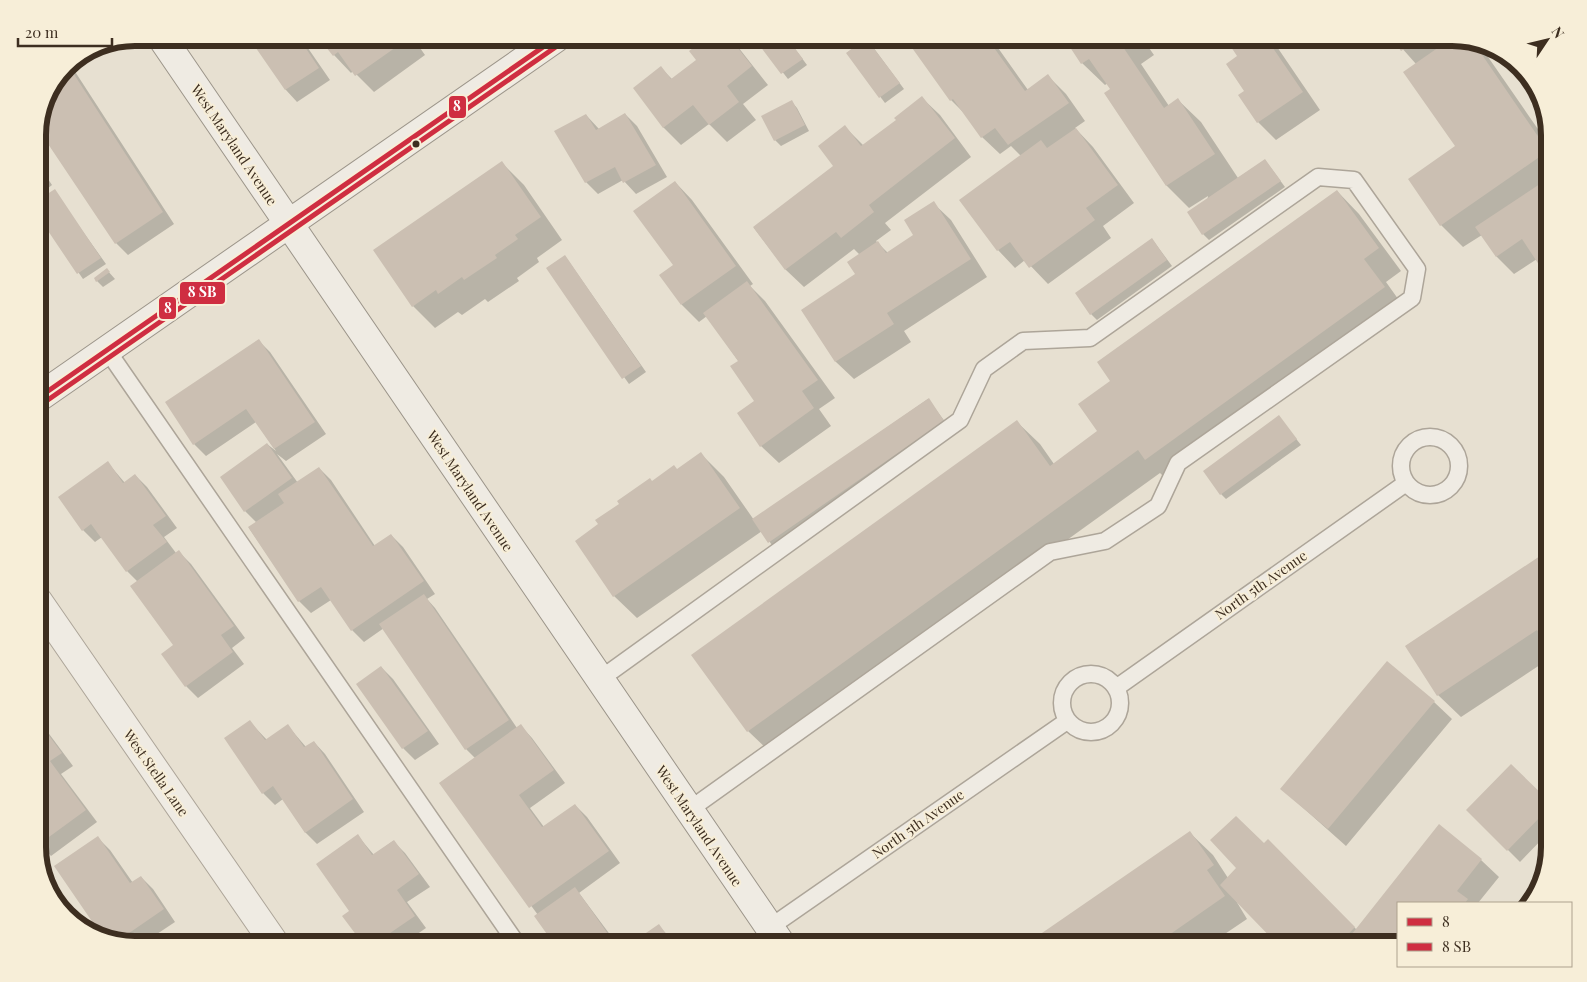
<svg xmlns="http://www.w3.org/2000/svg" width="1587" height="982" viewBox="0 0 1587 982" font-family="'Playfair Display',serif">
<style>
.shadow{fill:#0003}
.building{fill:#cbbfb2}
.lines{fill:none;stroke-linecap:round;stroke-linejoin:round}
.lane-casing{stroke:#ada599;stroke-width:19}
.street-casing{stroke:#ada599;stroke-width:30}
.secondary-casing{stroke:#9c958a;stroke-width:30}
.lane{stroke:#efebe3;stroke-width:16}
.street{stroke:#efebe3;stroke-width:28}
.secondary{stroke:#efebe3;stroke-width:28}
.bus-1-casing{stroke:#f7eed8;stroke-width:9}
.bus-2-casing{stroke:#f7eed8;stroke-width:9}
.bus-1{stroke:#cf2e41;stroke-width:5}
.bus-2{stroke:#cf2e41;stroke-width:5}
.bus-dot{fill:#3d2e20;stroke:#f7eed8;stroke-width:2}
.labels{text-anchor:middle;stroke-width:4;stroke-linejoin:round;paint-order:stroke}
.street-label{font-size:14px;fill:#3d2e20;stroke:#f7eed8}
.rim{fill:none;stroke:#3d2e20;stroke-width:6}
.line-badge{stroke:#f7eed8;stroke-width:2}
.badge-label{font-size:14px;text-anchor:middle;font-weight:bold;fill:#fff}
</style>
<rect width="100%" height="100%" fill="#e7e0d1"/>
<path class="shadow" d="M251,38h50l29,42 -33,22 -11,-12z
M321,38h92l12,17 -51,37 -21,-21 -2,2 -17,-18z
M709,38h22l37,47 -25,19 13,16 -29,22 -18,-18 -28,21 -18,-18 -2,-59 12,12 25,-19 -7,-10z
M756,38h31l20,27 -19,14z
M917,38h74l37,52 20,-14 18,18 19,27 -10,7 18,19 41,56 -31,23 8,12 -63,46 -23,-24 -10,8 -17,-18 -37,-50 60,-44 -10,-10 -11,8 -18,-17 -13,-19 -18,-18 -39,-55 7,-5z
M1066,38h76l12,17 -13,9 28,42 9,-6 23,22 37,56 27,-18 20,27 -76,53 -6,-6 5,-38 -19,12 -22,-22 -61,-92 6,-4 -4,-7 -3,2 -23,-22z
M1226,38h45l49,72 -44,30 -18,-18 -18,-27 6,-3 -7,-35z
M1393,38h59l25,6 9,10 63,91v133l-12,-19 -23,15 -17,-17 -15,-22 -19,12 -22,-22 16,-78 -41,-83z
M867,39l37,50 -19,14 -38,-50z
M79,58l4,6 -9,6 100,154 -46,31 -12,-12 -78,-115 7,-30 21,-32z
M922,98l18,17 31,42 -86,66 6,7 -15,11 12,12 27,-18 18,-32 18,17 36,57 -83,54 7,11 -57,37 -18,-17 -34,-52 55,-35 3,-20 -6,-6 -50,38 -18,-17 -32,-42 81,-62 10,-39 19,19 33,-25z
M792,102l5,6 12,23 -28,15 -6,-6z
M625,114l12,12 30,51 -31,17 -13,-14 -25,14 -12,-12v-67l13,14z
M502,163l22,22 38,55 -25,18 2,4 -22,16 2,3 -31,21 -3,-3 -23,16 -4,-3 -23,16 -22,-22z
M38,164l14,21 -14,11z
M675,182l17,18 61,84 -3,2 15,15 70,97 -16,11 12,17 -52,37 -18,-17 -5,-45 -17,-39 -32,-46 -8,6 -17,-17 -8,-39z
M54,191l52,73 -23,15 -45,-65v-12z
M1337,191l22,23 42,57 -15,11 20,28 -238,171 -8,-8 -389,280 -23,-22 269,-309 23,22 14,20 45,-33z
M1152,239l20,27 -75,54 -6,-6z
M565,256l81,116 -17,12 -82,-116z
M107,270l8,9 -12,8 -8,-8z
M38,287l10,16 -10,7z
M258,340l12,12 56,82 -40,27 -9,-7 21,29 21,-15 12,12 44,66 16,-11 12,12 32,47 -8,5 8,9 82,120 4,-2 11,12 33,45 -35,25 14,19 31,-22 12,12 33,46 -41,30 38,51h-61l-20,-28 2,-1 -98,-132 35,-25 -9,-9 -82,-121 -20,14 -12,-12 -21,-30 -20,13 -12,-12 -50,-73 8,-5 -12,-12 22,-67 9,7 -20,-29 -50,34 -12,-12z
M928,399l21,28 -175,121 -12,-17 -125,87 -23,-22 38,-114 26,-11 23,-17 23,23 30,43z
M1279,417l22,28 -75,54 -5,-5z
M108,463l17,20 10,-8 12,12 30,41 -13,9 12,16 3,-1 12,12 54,74 -13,10 12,16 -46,34 -12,-12 -11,-40 -37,-64 -11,-11 -25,-34 -7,5 -12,-12 -23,-33z
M1549,552v107l-88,58 -23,-22 -32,-49z
M381,667l12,12 46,65 -24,16 -12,-12 -45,-64z
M1434,702l18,17 -106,127 -64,-57z
M38,719l35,47 -12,8 36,48 -46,34 -13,-14z
M250,722l17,18 21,-14 18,21 8,-5 11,12 39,58 -47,32 -12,-12 -22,-33 -8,6 -12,-12z
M1511,765l38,38v29l-29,30 -52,-52z
M1439,826l42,34 18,17 -21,26h-80v41h-119l-44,-45 12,20 -37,25h-181l161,-111 23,22 15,23 40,-37 89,89z
M358,836l16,19 19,-14 12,12 25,34 -23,15 19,26 -23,16h-39l-20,-28 7,-5z
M98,838l12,12 23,33 8,-6 12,12 22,33 -33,22 -38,-8z
M659,926l17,18h-44z"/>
<path class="building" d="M249,38h50l20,30 -34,22z
M319,38h90l-54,38 -17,-24 -5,4z
M707,38h23l22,28 -25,20 12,16 -30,23 -16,-20 -30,23 -30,-40 28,-22 10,13 25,-19 -7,-9z
M754,38h33l16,21 -22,15z
M866,38l34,45 -21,15 -33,-45z
M921,38h66l38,53 23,-17 21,29 -61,42 -13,-17 -14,10 -28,-39 -3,2 -40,-56z
M1064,38h61l-6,3 45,67 14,-10 37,56 -49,32 -62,-93 6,-4 -21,-30 -8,5z
M1225,38h41l37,54 -46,31 -19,-28 6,-4 -18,-27 11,-8z
M1392,38h29l-20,13z
M1452,38l22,5 74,108 -108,75 -32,-47 47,-33 -52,-74z
M68,65l95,147 -48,32 -77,-115 7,-31z
M922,96l33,42 -86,67 5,7 -33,26 -5,-6 -51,38 -32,-43 80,-61 -15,-20 27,-21 16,21 35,-26 -2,-2z
M792,100l13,25 -31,16 -13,-25z
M625,113l31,52 -33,18 -8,-16 -30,16 -31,-52 32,-17 10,16z
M1076,128l42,57 -32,23 9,12 -66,48 -19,-26 -13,9 -38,-51 82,-60 6,8z
M1265,159l16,22 -79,54 -15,-23z
M502,161l39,56 -26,18 3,4 -23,16 2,3 -33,22 -2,-3 -24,17 -2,-4 -24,17 -39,-57z
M38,165l10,14 -10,7z
M1549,178v102l-27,-41 -26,18 -21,-30z
M675,181l61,85 -55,39 -22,-30 14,-10 -40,-54z
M55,189l46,69 -24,16 -39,-58v-16z
M1337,190l42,58 -15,11 21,28 -240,173 -7,-10 -391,282 -56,-77 326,-235 33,46 47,-35 -19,-27 32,-23 -13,-19z
M934,201l37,58 -84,54 7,11 -59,38 -34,-52 54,-36 -8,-12 31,-21 8,12 27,-18 -9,-15z
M1152,238l15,22 -77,55 -15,-22z
M565,255l76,111 -19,13 -76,-111z
M107,268l3,4 -14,10 -2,-4z
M747,281l71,99 -16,11 12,17 -54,39 -23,-34 17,-12 -24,-35 8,-5 -35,-48z
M38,288l6,9 -6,4z
M259,339l56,83 -41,27 -28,-40 -53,36 -28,-43z
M929,398l15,23 -176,122 -16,-24z
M1279,415l18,24 -77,56 -17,-24z
M267,443l25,35 -48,34 -24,-35z
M701,452l39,56 -127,89 -38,-56 23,-17 -3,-4 24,-16 -2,-3 33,-23 2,3 22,-16 3,4z
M108,461l15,22 12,-9 31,42 -13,9 14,17 -41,30 -35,-48 -9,7 -24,-34z
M319,467l54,79 18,-12 33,47 -73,50 -30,-44 -23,15 -50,-75 36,-24 -6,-9z
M179,550l55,76 -13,9 12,17 -48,35 -24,-33 12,-9 -43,-59z
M1549,550v99l-12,-19 -100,66 -32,-50z
M424,594l85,126 -44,30 -86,-126z
M1387,661l48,40 -107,128 -48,-40z
M381,666l47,65 -26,18 -46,-65z
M250,720l15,20 23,-16 16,23 10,-6 39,58 -48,34 -32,-47 -11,8 -38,-56z
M38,721l24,32 -12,8 36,49 -48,35z
M521,724l33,46 -35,25 23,32 33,-23 34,47 -80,57 -90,-125z
M1511,764l38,37v7l-42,43 -41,-41z
M1236,816l28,27 4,-4 87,88 -16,17h-62l-57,-59 16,-17 -26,-28z
M1439,824l43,35 -25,32 11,8 -3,4h-67v41h-54z
M1190,831l24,34 -7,5 18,26 -69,48h-130z
M358,834l14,21 22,-15 25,34 -22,16 18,26 -41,28h-11l-21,-28 7,-5 -33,-47z
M98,836l32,47 11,-7 23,33 -45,31 -17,-4 -48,-70z
M575,887l40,57h-61l-20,-28z
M659,924l14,20h-43z"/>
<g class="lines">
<g class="lane-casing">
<path id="lane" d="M107,350l410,594
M1401 466a29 29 0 1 1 58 0a29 29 0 1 1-58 0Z
M1062 703a29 29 0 1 1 58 0a29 29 0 1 1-58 0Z
M599,680l361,-260 24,-51 39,-28 67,-3 228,-161 36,3 63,89 -5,29 -234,165 -20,43 -53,35 -55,11 -361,258
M1116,688l290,-205
M769,928l298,-207"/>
</g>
<g class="street-casing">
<path id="street" d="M38,601l237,343"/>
</g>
<g class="secondary-casing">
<path id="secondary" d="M162,38l619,906
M38,398l518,-360"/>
</g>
<use href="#lane" class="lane"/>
<use href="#street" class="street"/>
<use href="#secondary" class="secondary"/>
<g class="bus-1-casing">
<path id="bus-1" d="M38,398l518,-360"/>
</g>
<g class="bus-2-casing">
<path id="bus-2" d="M42,404l518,-360"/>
</g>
<use href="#bus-1" class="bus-1"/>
<use href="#bus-2" class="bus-2"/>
</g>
<circle class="bus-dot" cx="416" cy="144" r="4.5"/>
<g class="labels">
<g class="street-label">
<text transform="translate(234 145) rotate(56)" y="5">West Maryland Avenue</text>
<text transform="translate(470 491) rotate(56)" y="5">West Maryland Avenue</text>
<text transform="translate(1261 585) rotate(-35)" y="5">North 5th Avenue</text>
<text transform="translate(156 773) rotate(55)" y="5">West Stella Lane</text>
<text transform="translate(918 824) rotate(-35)" y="5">North 5th Avenue</text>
<text transform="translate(699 826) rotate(56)" y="5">West Maryland Avenue</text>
</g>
</g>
<path d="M0 0H1587V982H0ZM135 46H1452A89 89 0 0 1 1541 135V847A89 89 0 0 1 1452 936H135A89 89 0 0 1 46 847V135A89 89 0 0 1 135 46Z" fill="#f7eed8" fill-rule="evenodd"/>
<path class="rim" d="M135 46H1452A89 89 0 0 1 1541 135V847A89 89 0 0 1 1452 936H135A89 89 0 0 1 46 847V135A89 89 0 0 1 135 46Z"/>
<g class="line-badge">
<rect x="448" y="95" width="19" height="24" rx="5" fill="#cf2e41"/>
<rect x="179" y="281" width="47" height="24" rx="5" fill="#cf2e41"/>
<rect x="158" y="296" width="19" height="24" rx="5" fill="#cf2e41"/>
</g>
<g class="badge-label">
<text x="457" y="111">8</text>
<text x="202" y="297">8 SB</text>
<text x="168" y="313">8</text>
</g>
<rect x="1397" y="902" width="175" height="65" fill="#f7eed8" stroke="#ada18e"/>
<rect x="1407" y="918" width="25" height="8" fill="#cf2e41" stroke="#ada18e"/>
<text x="1442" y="927" font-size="15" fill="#3d2e20">8</text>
<rect x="1407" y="943" width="25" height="8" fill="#cf2e41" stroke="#ada18e"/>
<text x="1442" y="952" font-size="15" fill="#3d2e20">8 SB</text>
<g transform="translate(1547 40) rotate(55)" stroke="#f7eed8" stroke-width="4" paint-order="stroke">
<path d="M0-4L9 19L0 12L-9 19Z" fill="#3d2e20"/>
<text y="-8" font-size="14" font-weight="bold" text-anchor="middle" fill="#3d2e20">N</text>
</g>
<path d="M18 38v8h94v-8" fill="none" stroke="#3d2e20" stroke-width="2.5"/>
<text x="25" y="38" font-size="15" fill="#3d2e20" stroke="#f7eed8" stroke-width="4" paint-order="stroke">20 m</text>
</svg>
